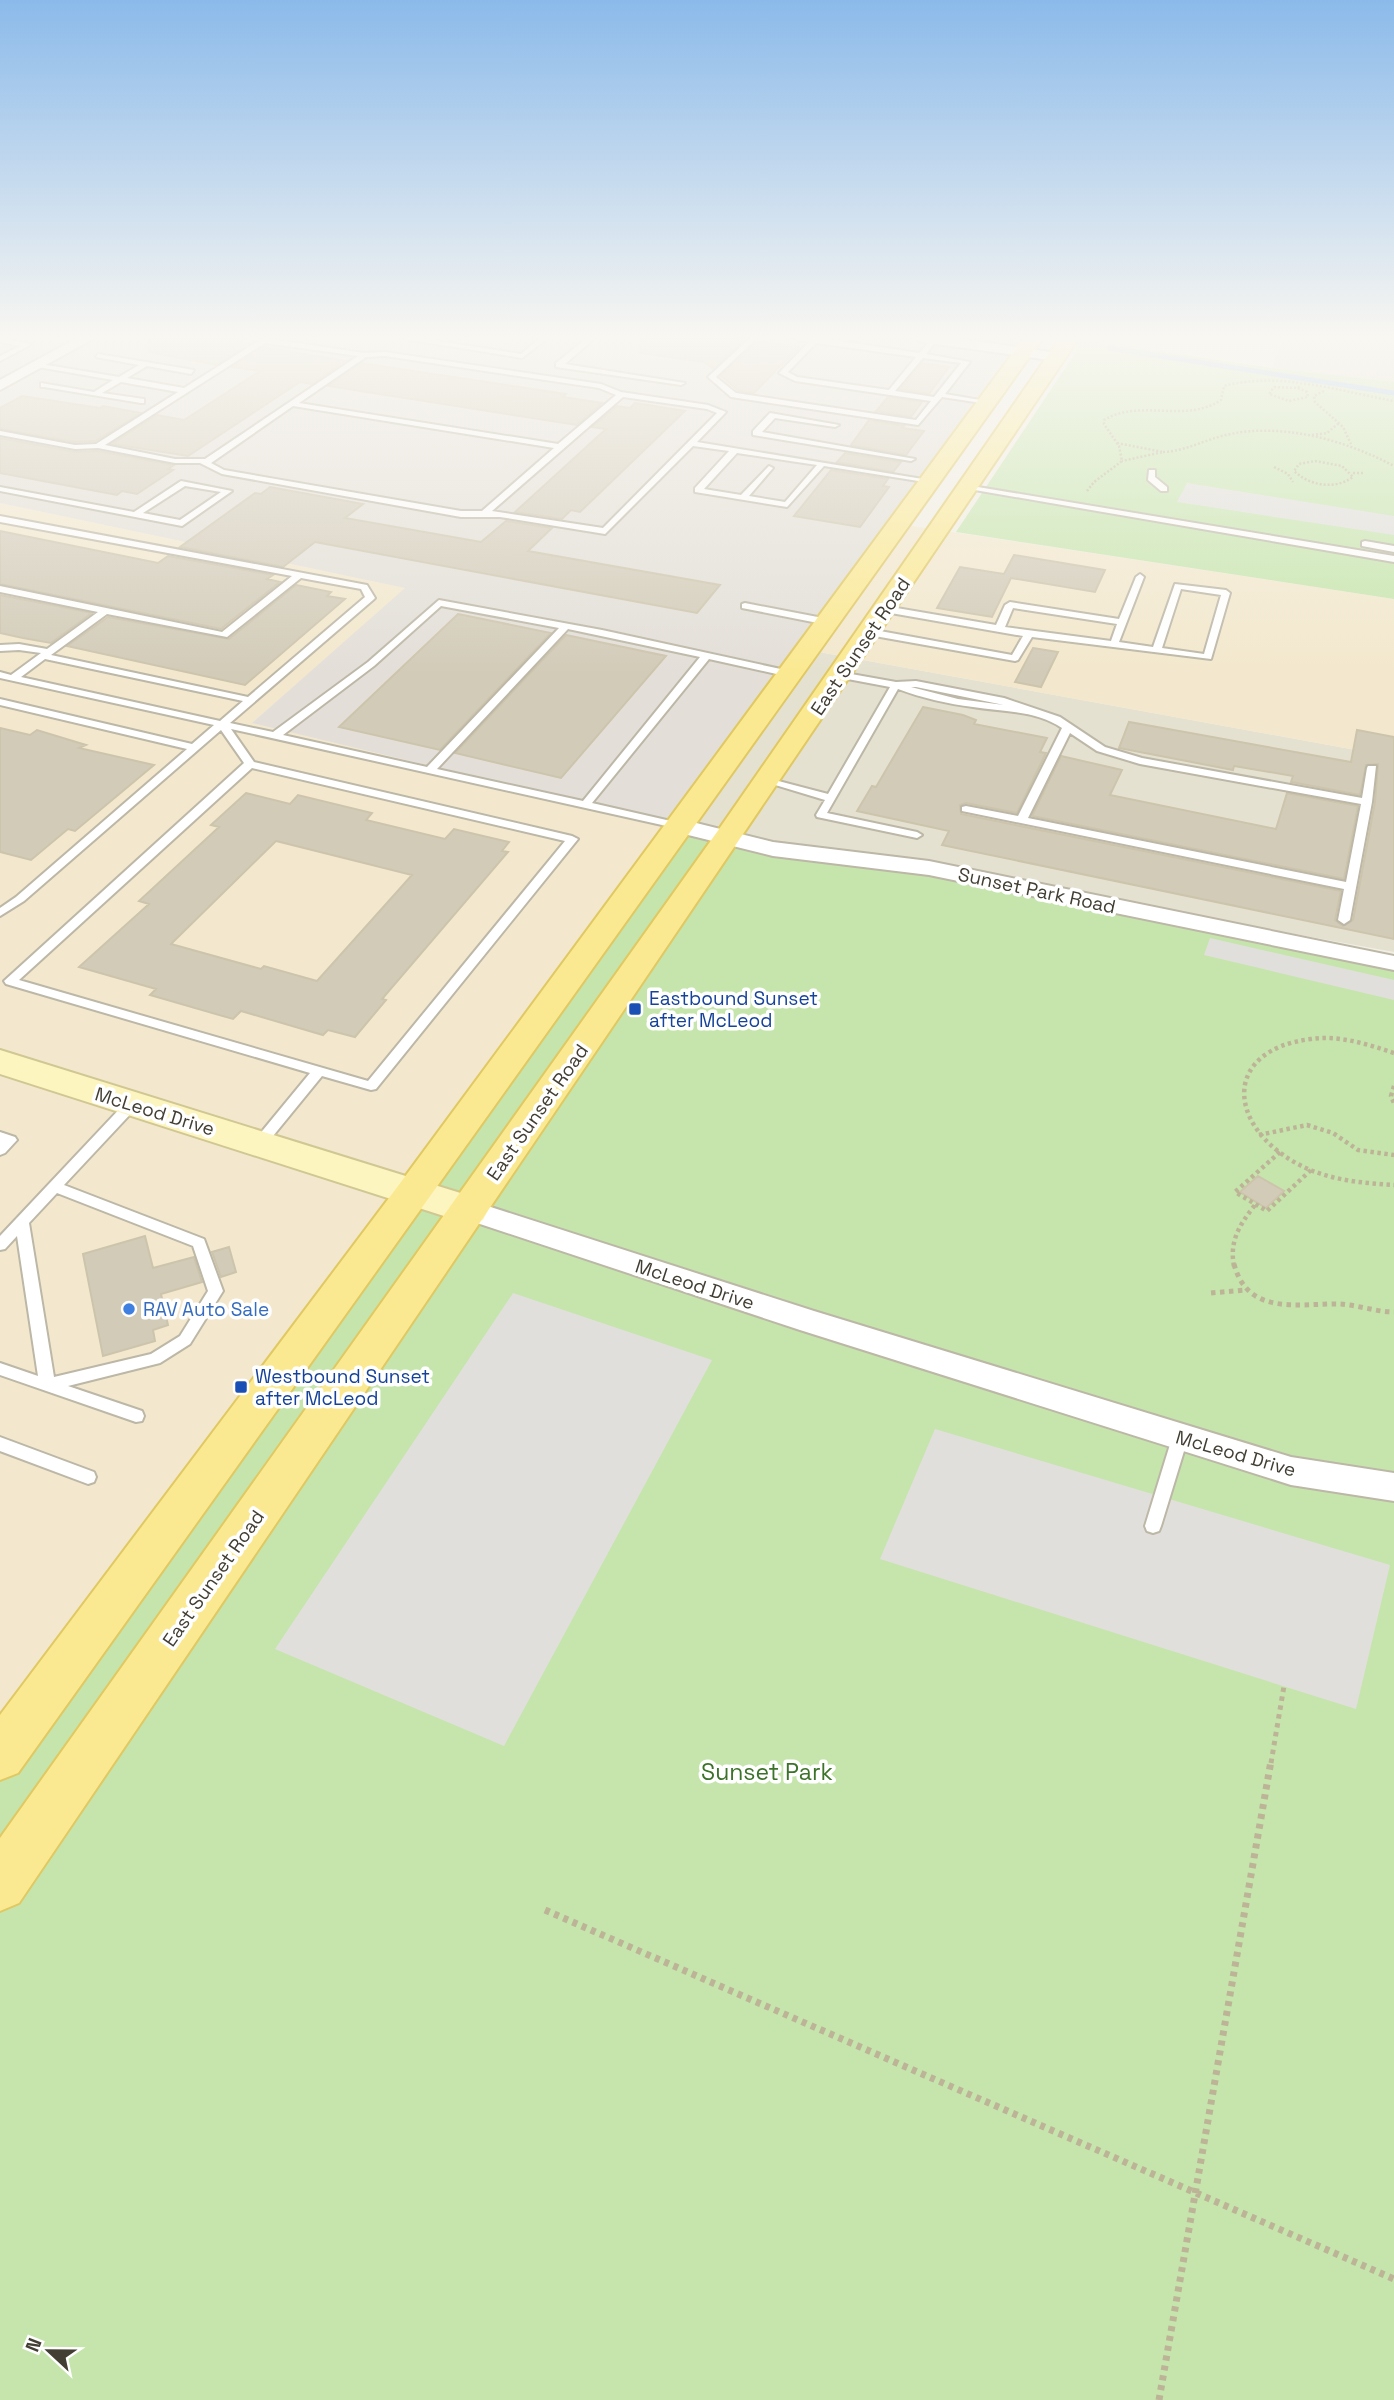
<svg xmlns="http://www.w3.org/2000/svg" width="1394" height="2400" viewBox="0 0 1394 2400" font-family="'Space Grotesk',sans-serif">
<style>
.residential{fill:#e5e1d1}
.commercial{fill:#f3e8cd}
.industrial{fill:#e3dfd8}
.green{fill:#c5e5ac}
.parking{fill:#e1dfdb}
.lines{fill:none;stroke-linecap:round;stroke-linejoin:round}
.stream{stroke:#9fc4ed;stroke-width:5}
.building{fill:#d2cbb8;stroke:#cdc4ac;stroke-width:2;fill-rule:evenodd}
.lane-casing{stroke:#bcb7a6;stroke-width:4}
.street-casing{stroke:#bcb7a6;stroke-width:4}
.secondary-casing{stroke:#d0c793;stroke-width:4}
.primary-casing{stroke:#e0c862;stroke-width:4}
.path-far3{stroke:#bdb497;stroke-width:2.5;stroke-dasharray:2 2;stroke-linecap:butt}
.path-far2{stroke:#bdb497;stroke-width:4.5;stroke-dasharray:3.5 3.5;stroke-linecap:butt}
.path-far1{stroke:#bdb497;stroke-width:5;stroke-dasharray:4.5 4.5;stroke-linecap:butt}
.path{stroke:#bdb497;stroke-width:7;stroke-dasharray:5 5;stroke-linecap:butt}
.lane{fill:#fff;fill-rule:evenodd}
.street{fill:#fff;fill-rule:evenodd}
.secondary{fill:#fdf5c0;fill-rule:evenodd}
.primary{fill:#fbe991;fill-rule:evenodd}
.transit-dot{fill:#1a4fb4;stroke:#fff;stroke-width:2.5}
.shop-dot{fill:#3f7fe0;stroke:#fff;stroke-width:2.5}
.labels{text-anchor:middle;stroke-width:7;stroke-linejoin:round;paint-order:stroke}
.street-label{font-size:19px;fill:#423e33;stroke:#fff}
.transit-label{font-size:19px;fill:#164399;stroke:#fff;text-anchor:start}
.shop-label{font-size:19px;fill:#366cbe;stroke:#fff;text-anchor:start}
.near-park-label{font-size:23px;fill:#3c7229;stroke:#fff}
</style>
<rect width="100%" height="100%" fill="#f1eee3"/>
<path class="residential" d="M1283,338h111v44l-122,-14z
M808,650l586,107v195l-465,-84 -249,-42z"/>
<path class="commercial" d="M0,503l406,85 -154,135 428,103 -680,930z
M899,524l495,75v158l-586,-107z"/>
<path class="industrial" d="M0,338h1034l-354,488 -428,-103 153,-135 -405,-85z"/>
<path class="green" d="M1084,340l188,28 122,14v217l-438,-67z
M680,826l192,33 522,104v1437h-1394v-644z"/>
<path class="parking" d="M1187,483l207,33v19l-217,-33z
M1210,938l184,42v20l-190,-45z
M513,1293l199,67 -208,386 -229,-97z
M935,1429l455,136 -34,144 -476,-150z"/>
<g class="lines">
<path class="stream" d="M1109,348l285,45"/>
</g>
<path class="building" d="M150,338h98l-8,5 8,1 -32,21 -67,-13z
M641,338h99l5,1 -32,30 -9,-7 -64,-9z
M758,341l41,6 -45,46 -15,-2 -18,-15z
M264,347l82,14 -34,23 -12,-2 -112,74 -76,-12 45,-29 27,5 76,-49 -28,-4z
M361,363l205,31 -3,3 39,6 -25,22 -249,-39z
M922,363l27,4 -20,27 -29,-5z
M22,396l78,12 3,-2 38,7 -46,28 -20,1 -75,-13v-21z
M888,397l34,5 -11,15 -35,-6z
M635,403l50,8 -105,101 -9,-2 -9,9 -47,-7 91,-83 -14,-2 25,-21 13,2z
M869,420l35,6 -2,2 22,3 -18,24 -55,-10z
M0,438l75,14 23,-1 76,14 -6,4 5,1 -36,24 -15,-3 -5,4 -117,-22z
M845,453l56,9 -8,10 -56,-10z
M831,470l57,9 -5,7 6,1 -29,40 -66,-11z
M270,487l93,17 -18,14 136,24 25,-21 46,7 -24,23 192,34 -23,28 -382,-71 -32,25 -103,-20 75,-54 6,1z
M0,531l158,32 10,-7 105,19 -6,4 13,3 -59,47 -221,-45z
M1014,555l91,15 -10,22 -84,-14 -19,39 -55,-9 23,-41 44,7z
M296,585l35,7 -4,4 18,3 -100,86 -178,-39 41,-29 121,22z
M0,595l92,18 -41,30 -28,-5 -23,-5z
M458,614l93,19 -111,117 -101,-23z
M566,635l100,21 -105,122 -106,-25z
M1033,648l25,4 -17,35 -26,-5z
M923,707l40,8 13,5 -2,4 73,14 -7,14 6,1 -29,60 -51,-10 -6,2 1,9 380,77 -6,29 8,6 10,-6 22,-118 3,-38 -12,1 -6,30 -69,-13 2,-6 -59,-10 -1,4 -114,-22 10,-26 222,40 6,-32 37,7v202l-452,-94 7,-14 -92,-20 15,-25 4,1z
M0,728l30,7 7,-5 49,15 -7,3 75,17 -79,66 -7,-2 -37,31 -31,-8z
M1061,756l61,14 -12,25 166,34 11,-36 71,13 -14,73 -312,-63z
M246,793l44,11 8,-9 74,18 -6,7 79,19 9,-10 55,13 -7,9 6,1 -126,147 4,1 -31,37 -27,-7 -5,5 -82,-24 -8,8 -83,-24 6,-6 -77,-22 70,-63 -10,-3 80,-74 -8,-2zM276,841l136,34 -95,106 -53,-15 -3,3 -90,-25z
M1258,1176l26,15 -18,17 -26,-16z
M145,1236l8,32 41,-11 8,25 -41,12 7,31 -15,5 2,11 -52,15 -20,-102z
M229,1247l7,25 -15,5 -9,-25z"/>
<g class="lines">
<g class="lane-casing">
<path id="lane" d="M0,338l27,5 3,2 -30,16v-5l20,-10 -20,-4z
M263,338l101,15 21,-1 216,32 20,8 87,13 18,7 -29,30 238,39 -4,2 -107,-17 -37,41 -92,-15v-4l34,-37 -36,-5 -88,88 -105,-17h-39l-239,-43 -22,-11h-25l-77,-15 -23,1 -75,-14v-4l75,14 21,-1 82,-52 -57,-10 -19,11 42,6v4h-3l-97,-16h-3v-4l53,9 19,-12 -75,-13 -3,-4 84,14 20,-12 -43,-8 2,-3 96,16 -3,4 -44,-8 -20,12 57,10zM265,343l93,13 -153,103h-30l-70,-14zM385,356l214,32 17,7 -58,49 -259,-41 67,-46zM623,397l84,12 10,4 -114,115 -111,-17zM293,406l261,42 -72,63h-21l-237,-41 -13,-7zM737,453l80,12 -32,37 -36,-6 24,-28 -4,-2 -28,29 -37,-6z
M399,338h19l103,16 19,-16h8l-26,20z
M587,338h8l-30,26 120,19 -4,2 -125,-18v-4z
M750,338h7l-41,39 20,16 180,27 15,-19 -136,-20 -16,-8 30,-31 -15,-4h26l99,15 13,-14 4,-1 1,2 -11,14 44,8 -25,32 47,8 -4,2 -46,-7 -24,28 -187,-28 -23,-20zM816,343l100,14 -27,33 -92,-13 -9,-5zM923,358l38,5 -27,34 -39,-6z
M770,413l69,12 -4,2 -60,-9 -13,14 153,27 -4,2 -158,-26v-4z
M1149,470h6v7l12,10v4h-6l-13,-11z
M181,481l51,10 -50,35 -182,-35v-4l134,25zM185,486l36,6 -41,28 -37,-7z
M966,485l428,71v6l-425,-73h-3z
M0,516l367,69 8,13 -2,2 -143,123 43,9 95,-70 71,-62 163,30 188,41 5,3 -5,3 -81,-18 -117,144 92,21v4l-4,1 -449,-100 23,33 318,74 6,3 -202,250 -5,1 -49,-14 -58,71h-10l-2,-3 2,-3 56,-68 -304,-89 -2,-3 240,-218 -23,-33 -197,171 -24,15v-8l16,-11 171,-148 -187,-44v-6l192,45 22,-19 -214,-47v-6l11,3 30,-22 -22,-3 -19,1v-6l19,-1 28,5 51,-37 -98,-20v-6l222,46 70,-56 -292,-54zM301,578l60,11 4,8 -117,100 -197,-42 56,-41 120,23zM441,606l118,22 -132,139 -144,-32 91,-69zM568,629l132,28 -117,144 -146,-32zM45,659l198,42 -23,20 -199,-44zM252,768l313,73 -197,240 -349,-101z
M1365,541l29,5v6l-32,-6v-4z
M1140,574l4,3 -25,65 34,5 22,-63 51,6 4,3 -19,66 -179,-22 -14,23 -3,1 -146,-26 -5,-3 5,-3 143,26 11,-19 -138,-24 -5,-3 5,-3 111,19 9,-20 5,-3 109,17 17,-42zM1181,589l40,6 -17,59 -42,-6zM1013,608l104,16 -6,17 -106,-14z
M745,603l83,16 5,3 -5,3 -86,-17v-4z
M840,672l56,10 20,-1 88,17 56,19 45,30 37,11 220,40 5,-30 1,-2h8l-4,36 -22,118 -6,4 -6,-4 6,-31 -382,-78v-4l4,-1 52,10 44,-88c-26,-18 -59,-16 -89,-21 -25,-3 -51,-9 -75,-18l-71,124 90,19 5,3 -5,3 -100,-21 -1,-2 9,-15 -63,-19 5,-3 61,16 62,-107 -53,-10v-4zM911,687h5l88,18 -46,-6zM1070,733l27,18 43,13 221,40 -15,78 -318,-64z
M132,1100l7,4 -2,3 -73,78 140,54 19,52 -33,53 -30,19 -92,23 74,25 2,5 -2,5 -6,1 -136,-47v-12l38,13 -21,-140 -12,13 -5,1v-14l127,-135zM57,1193l136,53 15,45 -28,45 -29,18 -97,23 -25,-154z
M0,1132l15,5 2,3 -12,13 -5,2z
M1180,1431l6,2 2,5 -27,88 -2,5 -6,2 -6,-2 -2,-5 27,-88 2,-5z
M0,1437l94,35 2,5 -2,5 -6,2 -88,-33z"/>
</g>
<g class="street-casing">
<path id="street" d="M77,338h18l-95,52v-10z
M915,338h39l103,15 7,4 -7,4 -135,-19z
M680,819l93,23 156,19 465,95v14l-465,-95 -156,-19 -101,-25 -3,-5 3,-5z
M469,1200l345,111 477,146 103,16v28l-103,-16 -491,-155 -341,-113 -4,-7 4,-7z"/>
</g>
<g class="secondary-casing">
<path id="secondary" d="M0,1050l483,150 5,10 -5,10 -14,4 -469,-150z"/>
</g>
<g class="primary-casing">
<path id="primary" d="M1024,338h19l-1025,1435 -18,7v-65l401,-533z
M1060,338h19l-1060,1565 -19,8v-73l717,-1006z"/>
</g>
<path class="path-far3" d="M1274,387l24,1 9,4 1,5 -19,4 -20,-7z
M1298,388l3,-3
M1324,391l-10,5 1,6 28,25 8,17
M1312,435l15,-2 12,-10
M1117,443l46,9 -41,9
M1163,452c23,-1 41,-12 63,-17 55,-13 119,5 168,31
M1315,461l27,5 11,11c-18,13 -43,9 -59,-6l5,-7z
M1274,467l14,7 5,8
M1353,473h10
M1087,491l7,-9 28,-21 -3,-15 -15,-22v-4c37,-22 81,4 117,-20l3,-14c55,-15 115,5 170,15"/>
<path class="path-far2" d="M1394,1053c-27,-9 -55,-18 -83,-14 -89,11 -84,86 -15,124 30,17 65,20 98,22
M1394,1086l-3,10 3,7
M1259,1135l48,-10 26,8 25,17 36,5
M1280,1152l-45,40 32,19 44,-41
M1234,1266c-5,-25 6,-42 21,-61"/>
<path class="path-far1" d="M1234,1264c14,53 65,39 106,40 18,1 36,8 54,8
M1211,1293l35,-3
M1271,1763l13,-77"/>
<path class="path" d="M545,1910l849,369
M1159,2400l112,-639"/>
<use href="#lane" class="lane"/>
<use href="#street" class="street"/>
<use href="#secondary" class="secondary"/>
<use href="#primary" class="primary"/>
</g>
<linearGradient id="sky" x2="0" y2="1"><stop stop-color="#8bbaea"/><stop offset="0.5" stop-color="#f9f7f2"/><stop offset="1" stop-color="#f9f7f2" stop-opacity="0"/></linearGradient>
<rect width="1394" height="674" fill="url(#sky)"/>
<g class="transit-dot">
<rect x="628" y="1002" width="14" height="14" rx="3.5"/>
<rect x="234" y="1380" width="14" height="14" rx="3.5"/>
</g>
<circle class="shop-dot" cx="129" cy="1309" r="7"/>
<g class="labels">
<g class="street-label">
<text transform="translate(860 646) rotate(-56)" y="7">East Sunset Road</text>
<text transform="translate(1037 890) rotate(12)" y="7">Sunset Park Road</text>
<text transform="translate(155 1111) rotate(17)" y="7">McLeod Drive</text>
<text transform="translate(537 1112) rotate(-55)" y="7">East Sunset Road</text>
<text transform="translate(695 1284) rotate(18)" y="7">McLeod Drive</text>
<text transform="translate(1236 1453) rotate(16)" y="7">McLeod Drive</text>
<text transform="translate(213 1578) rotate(-55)" y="7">East Sunset Road</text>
</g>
<g class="transit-label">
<text x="649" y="1005">Eastbound Sunset<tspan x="649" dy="22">after McLeod</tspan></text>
<text x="255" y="1383">Westbound Sunset<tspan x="255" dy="22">after McLeod</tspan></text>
</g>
<g class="shop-label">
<text x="143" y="1316">RAV Auto Sale</text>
</g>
<g class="near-park-label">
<text x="767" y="1780">Sunset Park</text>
</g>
</g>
<g transform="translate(49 2351) rotate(292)" stroke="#ffffff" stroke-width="5" paint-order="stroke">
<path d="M0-5L12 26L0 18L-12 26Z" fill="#423e33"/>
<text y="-10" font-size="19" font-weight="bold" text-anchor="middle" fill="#423e33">N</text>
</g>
</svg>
